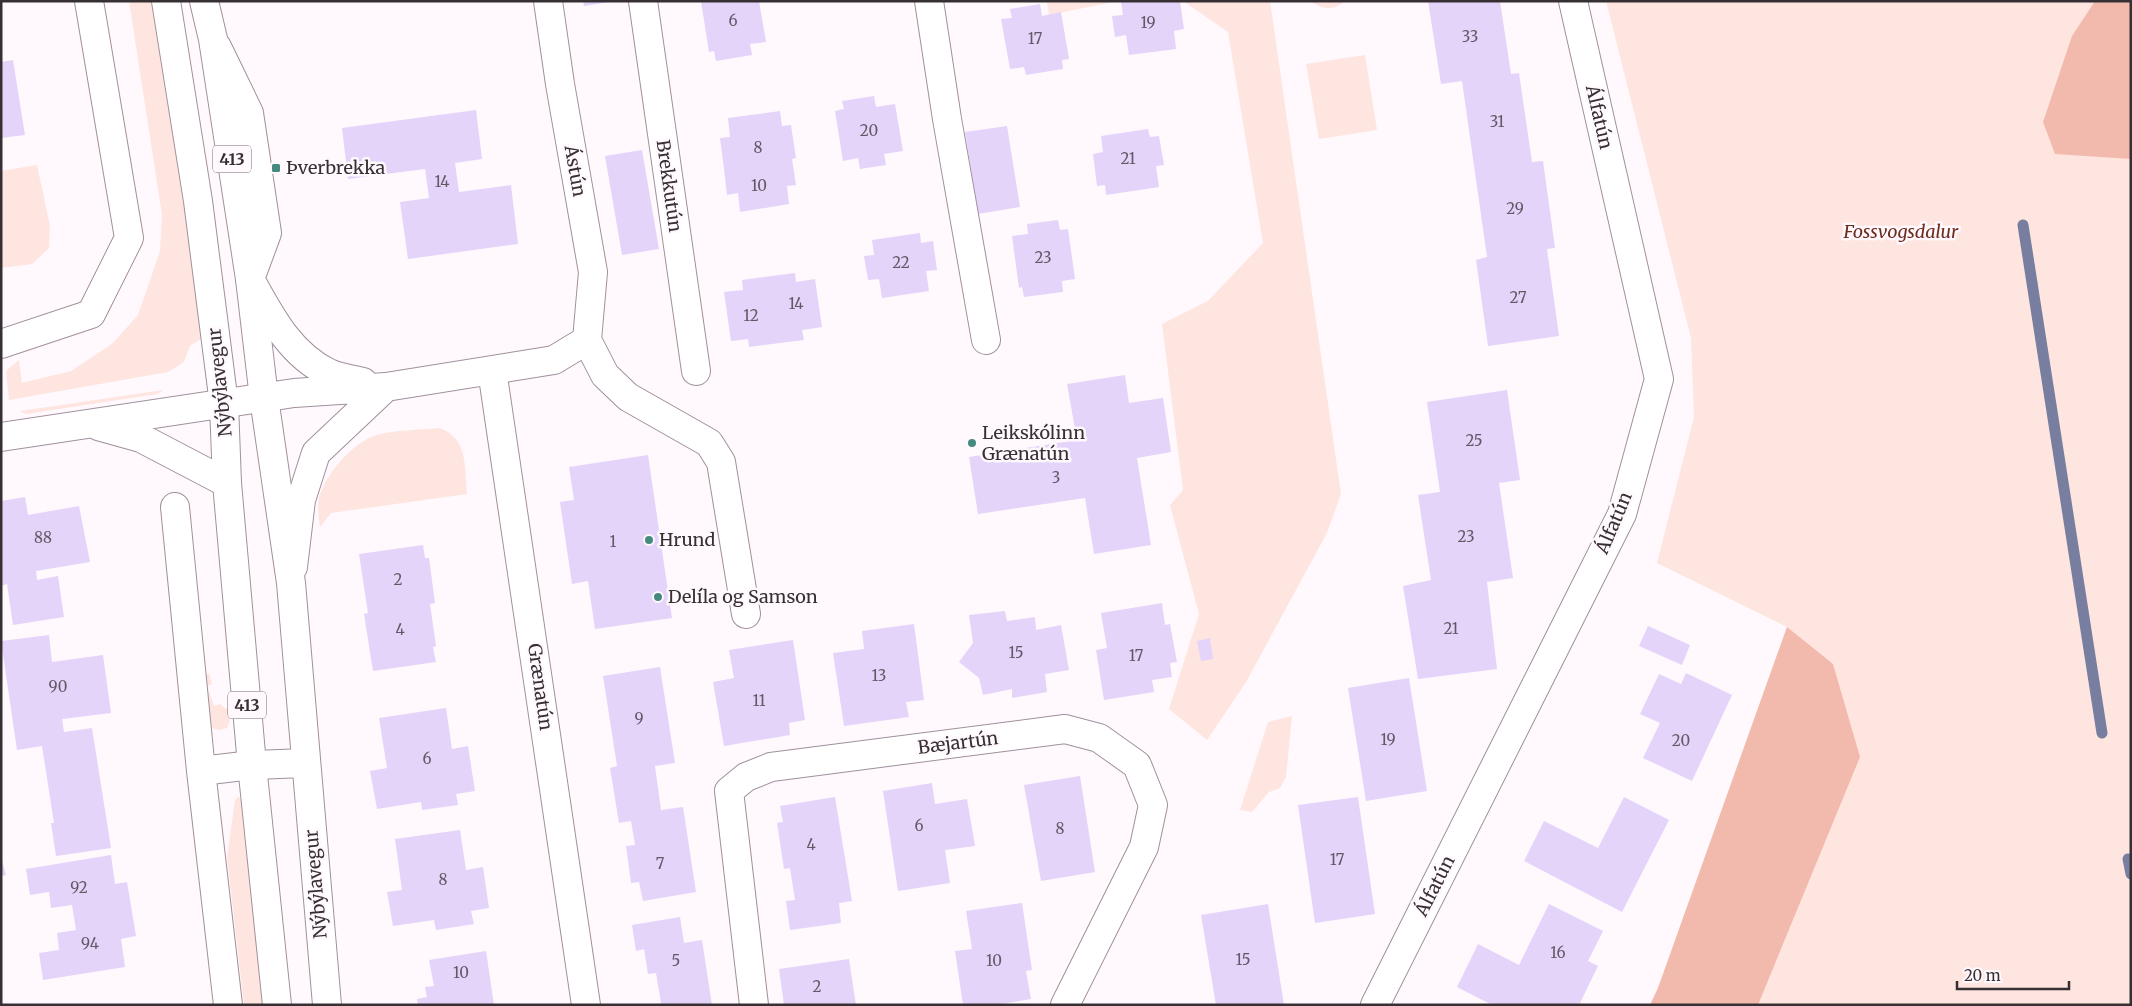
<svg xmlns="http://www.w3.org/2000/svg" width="2132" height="1006" viewBox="0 0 2132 1006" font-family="Merriweather,serif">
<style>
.green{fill:#fee5df}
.forest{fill:#f2baac}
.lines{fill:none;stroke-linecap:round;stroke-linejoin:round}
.stream{stroke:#787e9f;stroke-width:11}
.building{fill:#e4d4fa}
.minor-casing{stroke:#a0909c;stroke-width:30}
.major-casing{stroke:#a0909c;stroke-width:30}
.minor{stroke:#fff;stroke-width:28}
.major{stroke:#fff;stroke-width:28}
.poi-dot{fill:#458a80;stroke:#fff8fd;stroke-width:2}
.labels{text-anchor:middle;stroke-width:5;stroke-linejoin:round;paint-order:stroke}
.number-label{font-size:15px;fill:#625966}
.shield{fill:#fff8fd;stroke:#726c71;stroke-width:1}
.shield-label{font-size:16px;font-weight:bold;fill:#363035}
.street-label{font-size:18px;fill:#363035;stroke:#fff8fd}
.poi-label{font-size:18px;fill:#363035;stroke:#fff8fd;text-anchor:start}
.park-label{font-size:18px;font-style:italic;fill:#6e2c1d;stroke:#fff8fd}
</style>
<rect width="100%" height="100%" fill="#fff8fd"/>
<path class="green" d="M129,1h25l50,336 -14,9 -6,16 -16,10 -159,28 -3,-29 13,-11 3,23 49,-12 41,-27 26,-29 22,-64 2,-36z
M1047,1h71l-69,14z
M1183,1h87l71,493 -14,39 -81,149 -39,58 -38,-31 30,-95 -29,-109 13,-15 -21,-166 46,-23 55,-58 -35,-211z
M1310,1h35c-13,11 -22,8 -35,0z
M1606,1h525v1004h-481l8,-17 129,-361 -130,-64 37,-146 -3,-79z
M1365,55l12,75 -58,9 -13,-75z
M37,165l13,61 -1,22 -17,16 -31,4v-97z
M164,390l-7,4 -131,20 -6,-3z
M439,428c30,10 25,39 28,66l-136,19 -11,14c-1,-7 -2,-13 -2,-20 0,-26 34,-65 59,-72 19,-5 42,-5 62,-7z
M209,673l3,11 -5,2 7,20 6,-2 6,5h8l-7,19 -8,2 -7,-2 -4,-7 -7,-44z
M1292,716l-6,61 -6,11 -11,4 -17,20 -12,-2 28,-88z
M238,797l3,2 6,37 16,169h-19l-17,-148 8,-57z"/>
<path class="forest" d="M2095,1h36v158l-76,-5 -12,-32 29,-86z
M1787,627l46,37 27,93 -102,248h-108l8,-17z"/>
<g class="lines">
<path class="stream" d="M2023,225l79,508
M2128,859l3,15"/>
</g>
<path class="building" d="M583,1h26v1l-25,4z
M701,1h58l7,41 -16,2 2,11 -36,6 -2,-10 -5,1z
M1121,1h59l4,28 -10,2 2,18 -47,6 -3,-20 -11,2 -3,-21 11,-1z
M1428,1h72l11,73 8,-1 13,89 11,-1 12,87 -8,1 12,87 -71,10 -12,-86 11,-3 -25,-176 -21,3z
M1040,4l2,12 19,-4 8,47 -7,1 1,9 -37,6 -2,-8 -14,2 -9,-50 11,-1 -2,-9z
M13,60l12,75 -24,3v-76z
M874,96l2,11 19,-3 8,47 -19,3 2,11 -26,4 -2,-11 -15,3 -8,-50 9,-2 -2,-8z
M476,110l6,49 -27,4 4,29 52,-7 7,59 -110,15 -8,-57 29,-4 -4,-29 -77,10 -6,-51z
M780,111l2,15 9,-1 5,33 -4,1 4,26 -9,1 2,18 -49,8 -2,-19 -11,2 -3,-26 -4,-31 10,-1 -2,-19z
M1007,126l13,81 -42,7 -13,-82z
M1148,129l2,8 9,-1 5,29 -8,1 3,21 -53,8 -1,-10 -8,1 -4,-32 10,-2 -2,-16z
M642,150l17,99 -37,6 -17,-99z
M1058,220l2,10 8,-1 7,50 -13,2 1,11 -39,5 -2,-10 -3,1 -7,-52 16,-2 -1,-10z
M920,233l1,10 12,-2 4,29 -11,1 3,20 -47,7 -3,-19 -11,1 -4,-24 10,-1 -2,-15z
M795,273l1,9 19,-3 7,48 -20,3 2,10 -55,7 -1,-8 -17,2 -7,-49 19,-2 -1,-10z
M1125,375l4,28 34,-5 8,54 -34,6 14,87 -57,9 -9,-56 -107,16 -9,-57 108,-17 -10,-56z
M1507,390l13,90 -21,3 14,95 -26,4 10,87 -79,10 -15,-93 28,-6 -13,-85 22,-3 -13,-90z
M648,455l24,163 -77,11 -7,-48 -16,3 -12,-82 14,-2 -5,-33z
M25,497l3,18 51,-9 11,56 -54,9 1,9 21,-4 6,41 -51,8 -6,-41 -6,2v-85z
M423,545l2,13h4l6,45 -5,1 6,42 -3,1 3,15 -63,9 -9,-57 4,-1 -9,-59z
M1162,603l3,22 5,-1 7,38 -7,1 2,14 -20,3 2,12 -50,8 -8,-50 11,-2 -6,-35z
M1005,611l2,10 28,-4 1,13 25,-5 8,45 -24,4 2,18 -35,6v-9l-29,6 -4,-17 -20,-16 14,-19 -4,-28z
M914,624l10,76 -18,2 3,15 -65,9 -11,-73 31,-4 -2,-18z
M1648,626l42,19 -8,20 -43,-19z
M49,635l3,27 51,-7 8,58 -49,6 2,13 28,-4 19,120 -55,8 -5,-33h3l-12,-77 -25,4 -16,-109z
M1210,638l3,21 -12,2 -4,-20z
M793,640l12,80 -16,3 1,12 -66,11 -11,-64 21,-4 -5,-28z
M660,667l15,96 -20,3 6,44 22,-3 13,85 -53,9 -4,-19 -8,1 -5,-37 9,-1 -4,-24 -12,2 -9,-55 7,-2 -14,-90z
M1686,673l46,22 -40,86 -49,-23 17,-35 -20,-9 19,-40 22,10z
M1409,678l18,113 -61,10 -18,-113z
M446,708l6,41 16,-3 7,45 -19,3 2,11 -36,5 -1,-8 -44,7 -7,-38 17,-3 -8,-50z
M1080,776l15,96 -54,9 -17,-96z
M932,783l3,21 32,-5 8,47 -30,4 5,33 -52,8 -15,-100z
M835,797l17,104 -13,2 2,20 -51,7 -4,-29 9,-1 -5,-32 -6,1 -7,-46 6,-1 -3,-16z
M1358,797l17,117 -60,9 -17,-118z
M1624,797l45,23 -47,92 -98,-51 20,-40 54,27z
M460,830l6,40 17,-3 6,41 -18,3 3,13 -38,6 -2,-10 -41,6 -6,-34 15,-2 -7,-51z
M111,855l4,29 12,-2 9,54 -15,3 4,28 -82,13 -4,-27 20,-3 -2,-17 19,-3 -4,-25 -21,3 -2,-16 -19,3 -4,-26z
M1,857l5,18 -5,1z
M1022,903l10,67 -6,1 5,28 -36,6h-32l-8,-54 17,-2 -6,-38z
M1268,904l16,101h-68l-15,-90z
M1549,904l54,27 -15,30 10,5 -19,39h-87l-35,-18 21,-43 41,21z
M680,917l4,26 18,-3 10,65h-54l3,-2 -5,-30 -8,1 -4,-25 -8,2 -4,-26z
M486,951l8,54h-76l-1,-6 10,-2 -2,-10 9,-1 -5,-26z
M849,959l7,46h-72l-5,-36z"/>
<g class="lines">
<g class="minor-casing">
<path id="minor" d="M548,1l12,83 33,188 -6,68
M643,1l53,370
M929,1l18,118 39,221
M217,47l32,66 18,120 -17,46c20,36 40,76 79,94 10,5 23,6 34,9
M587,340l18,35 23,22 81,46 12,19 25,152
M1,344l90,-30 38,-76 -40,-237
M492,370l94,635
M98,426l43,12 86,45
M1,437l293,-44 92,-6 168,-27 33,-20
M175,507l26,264 27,234
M293,567l8,-67 15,-47 70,-66
M201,771l51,-6 53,-2
M754,1005l-25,-214 17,-14 25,-10 294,-38 34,9 38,27 16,40 -9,42 -79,158
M1375,1005l247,-491 37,-135 -86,-378"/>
</g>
<g class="major-casing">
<path id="major" d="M166,1l32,200 26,203 3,79 25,282 25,240
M204,1l9,38 37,240 14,119 27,185 36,422"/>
</g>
<use href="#minor" class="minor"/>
<use href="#major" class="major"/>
</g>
<g class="poi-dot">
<rect x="271" y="163" width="10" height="10" rx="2.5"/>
<circle cx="972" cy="443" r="5"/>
<circle cx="649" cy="540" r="5"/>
<circle cx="658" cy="597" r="5"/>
</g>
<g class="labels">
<g class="number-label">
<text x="733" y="26">6</text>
<text x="1148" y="28">19</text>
<text x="1470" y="42">33</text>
<text x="1035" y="44">17</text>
<text x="1497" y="127">31</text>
<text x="869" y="136">20</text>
<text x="758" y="153">8</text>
<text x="1128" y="164">21</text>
<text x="442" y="187">14</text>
<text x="759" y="191">10</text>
<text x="1515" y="214">29</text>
<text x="1043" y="263">23</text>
<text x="901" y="268">22</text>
<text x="1518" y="303">27</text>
<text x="796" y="309">14</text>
<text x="751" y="321">12</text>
<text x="1474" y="446">25</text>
<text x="1056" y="483">3</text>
<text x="1466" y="542">23</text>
<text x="43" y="543">88</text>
<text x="613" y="547">1</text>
<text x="398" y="585">2</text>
<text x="1451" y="634">21</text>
<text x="400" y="635">4</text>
<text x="1016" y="658">15</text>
<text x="1136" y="661">17</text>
<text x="879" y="681">13</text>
<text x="58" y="692">90</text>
<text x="759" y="706">11</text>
<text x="639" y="724">9</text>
<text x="1388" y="745">19</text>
<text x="1681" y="746">20</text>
<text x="427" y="764">6</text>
<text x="919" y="831">6</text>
<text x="1060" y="834">8</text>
<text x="811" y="850">4</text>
<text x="1337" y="865">17</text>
<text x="660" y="869">7</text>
<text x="443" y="885">8</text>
<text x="79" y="893">92</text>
<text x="90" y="949">94</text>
<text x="1558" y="958">16</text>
<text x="1243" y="965">15</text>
<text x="676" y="966">5</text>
<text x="994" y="966">10</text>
<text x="461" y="978">10</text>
<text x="817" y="992">2</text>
</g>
<g class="shield">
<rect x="213" y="145.5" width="38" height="27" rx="4"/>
<rect x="228" y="691.5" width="38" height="27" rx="4"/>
</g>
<g class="shield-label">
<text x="232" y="165">413</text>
<text x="247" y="711">413</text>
</g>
<g class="street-label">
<text transform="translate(1599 117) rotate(77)" y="6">Álfatún</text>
<text transform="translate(575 171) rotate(80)" y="6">Ástún</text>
<text transform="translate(669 186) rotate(82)" y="6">Brekkutún</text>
<text transform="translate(220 382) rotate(-96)" y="6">Nýbýlavegur</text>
<text transform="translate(1614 523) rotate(-67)" y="6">Álfatún</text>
<text transform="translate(540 687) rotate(82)" y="6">Grænatún</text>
<text transform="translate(958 743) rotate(-7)" y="6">Bæjartún</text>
<text transform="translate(316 884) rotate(-95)" y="6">Nýbýlavegur</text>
<text transform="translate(1435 886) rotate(-63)" y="6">Álfatún</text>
</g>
<g class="poi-label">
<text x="286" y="174">Þverbrekka</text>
<text x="982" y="439">Leikskólinn<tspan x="982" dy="21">Grænatún</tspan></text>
<text x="659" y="546">Hrund</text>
<text x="668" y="603">Delíla og Samson</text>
</g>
<g class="park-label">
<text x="1901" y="238">Fossvogsdalur</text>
</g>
</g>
<rect width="2132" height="1006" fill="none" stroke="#363035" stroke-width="5"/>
<path d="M1957 981v8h112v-8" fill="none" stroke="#363035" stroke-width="2.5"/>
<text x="1964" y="981" font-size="15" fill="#363035" stroke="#fff8fd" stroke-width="4" paint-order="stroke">20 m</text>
</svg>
